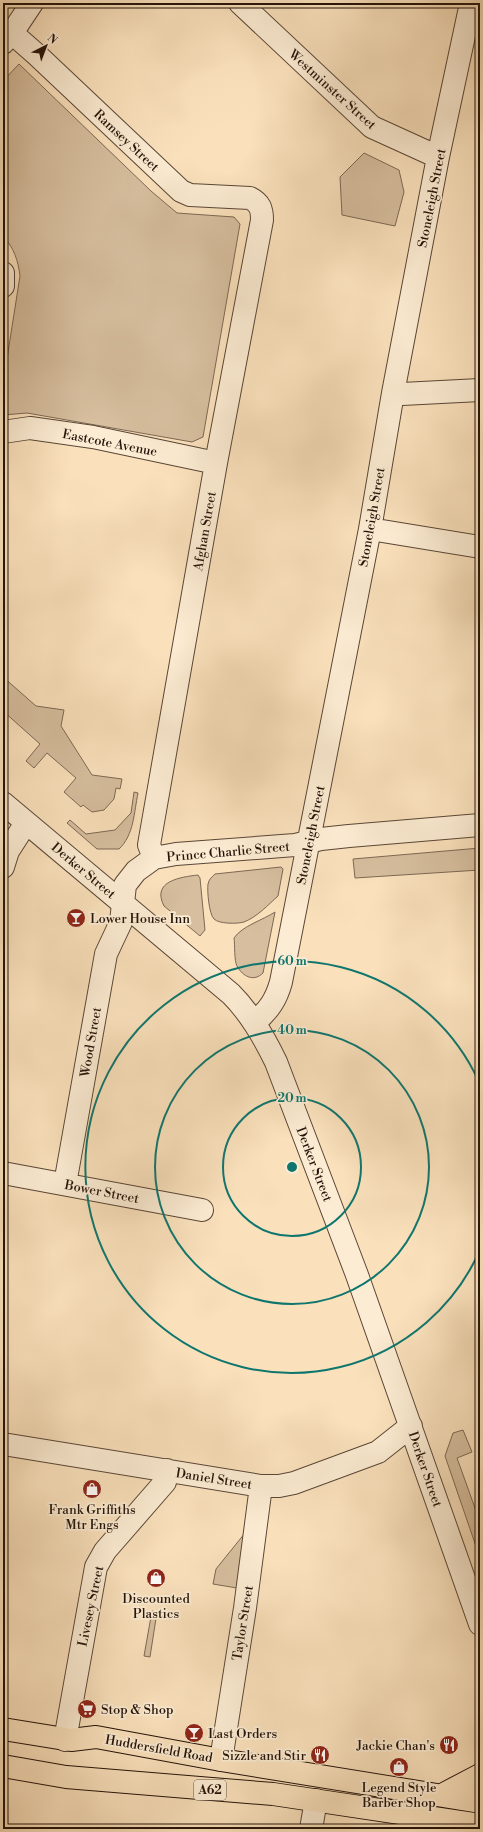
<svg xmlns="http://www.w3.org/2000/svg" width="483" height="1832" viewBox="0 0 483 1832" font-family="'Libre Bodoni',serif">
<style>
.green{fill:#d6be9e;stroke:#7d6854}
.lines{fill:none;stroke-linecap:round;stroke-linejoin:round}
.street-casing{stroke:#5a4636;stroke-width:24}
.primary-casing{stroke:#241309;stroke-width:24}
.street{stroke:#fcecd3;stroke-width:22}
.primary{stroke:#fae1bc;stroke-width:22}
.ring{fill:none;stroke:#0f766e;stroke-width:2}
.labels{text-anchor:middle;stroke-width:3.5;stroke-linejoin:round;paint-order:stroke}
.shield{fill:#fcecd3;stroke:#655446;stroke-width:1}
.shield-label{font-size:12px;font-weight:bold;fill:#241309}
.street-label{font-size:13px;fill:#241309;stroke:#fcecd3}
.poi-label{font-size:13px;fill:#241309;stroke:#fcecd3;text-anchor:start}
.centre{fill:#0f766e;stroke:#fcecd3;stroke-width:2}
.ring-label{font-size:12px;text-anchor:middle;font-weight:bold;fill:#0f766e;stroke:#fcecd3;stroke-width:3.5;stroke-linejoin:round;paint-order:stroke}
</style>
<rect width="100%" height="100%" fill="#fae1bc"/>
<filter id="stains"><feTurbulence type="fractalNoise" baseFrequency=".005" numOctaves="4"/><feColorMatrix values="0 0 0 0 .2 0 0 0 0 .09 0 0 0 0 .02 0 0 0 .5 -.17"/></filter>
<radialGradient id="worn" r=".72"><stop offset=".6" stop-color="#630" stop-opacity="0"/><stop offset="1" stop-color="#630" stop-opacity=".3"/></radialGradient>
<path class="green" d="M19,64l132,127 26,22 57,4 6,7 -37,213 -11,5 -165,-29 -24,2v-31l17,-108c-2,-16 -6,-28 -17,-40v-155z
M364,153l35,17 5,22 -9,34 -53,-11 -2,-38z
M3,677l33,29 28,4 -3,16 31,49 30,4 -2,10 -4,-1 -2,11 -10,11 -12,2 -9,-7 -2,2 -17,-15 12,-14 -29,-25 -13,15 -8,-7 14,-17 -37,-33z
M134,792l4,1c-4,19 -4,42 -19,56h-22l-30,-26 3,-3 16,14 29,-4 16,-17z
M480,848v22l-125,8 -2,-19z
M281,867l2,2 -5,27c-10,9 -21,21 -34,26 -7,2 -25,2 -30,-3 -5,-5 -7,-28 -6,-35 1,-5 4,-7 7,-10z
M198,875l2,3 5,52 -5,6 -36,-30c-13,-25 17,-29 34,-31z
M275,912l-12,61c-9,9 -20,4 -26,-7 -3,-5 -2,-22 -3,-28 8,-12 29,-18 41,-26z
M463,1430l9,22 -15,6 23,64v36l-35,-102 8,-23z
M245,1533l-8,55 -24,-4 3,-15z
M152,1611l5,1 -7,45 -6,-1z"/>
<g class="lines">
<g class="street-casing">
<path id="street" d="M240,3l132,124 66,30
M12,33l25,22 144,136 9,4 60,3c10,5 12,11 12,22l-46,243 -66,376 -1,6 5,13
M3,43l9,-10 20,-30
M3,273v13
M393,393l9,1 78,-4
M3,432l27,-4 63,9 123,26
M370,529l110,18
M3,803l228,191c20,20 33,43 45,68l81,213 123,349
M3,867l5,-16 18,-28
M255,1022c14,-12 21,-22 26,-40l89,-453 23,-136 45,-236 33,-154
M3,1173l199,37
M65,1184l41,-230 15,-32 4,-37 11,-14 18,-13 22,-4 119,-9 26,-6 28,-3 131,-11
M3,1444l258,42h18l15,-3 84,-31 33,-26
M65,1740l31,-173 9,-16 60,-69 2,-12
M221,1760l24,-152 16,-122
M311,1829l5,-29"/>
</g>
<g class="primary-casing">
<path id="primary" d="M3,1729l68,11 25,-3 125,23 259,42
M3,1766l63,11 207,17 207,31
M442,1795l38,-20"/>
</g>
<use href="#street" class="street"/>
<use href="#primary" class="primary"/>
</g>
<g class="ring">
<circle cx="292" cy="1167" r="69"/>
<circle cx="292" cy="1167" r="137"/>
<path d="M479 1252A206 206 0 1 1 479 1082"/>
</g>
<defs>
<g id="bar-disc" transform="scale(1)"><circle r="9.5" fill="#8f2418" stroke="#fcecd3"/><path d="M-6-5H6L.8 .8V4.5H3.5V6h-7V4.5H-.8V.8Z" fill="#fff"/></g>
<g id="shop-disc" transform="scale(1)"><circle r="9.5" fill="#8f2418" stroke="#fcecd3"/><path d="M-5-2.5h2.3a2.7 3.5 0 0 1 5.4 0H5L5.5 6h-11ZM-1.5-2.5h3a1.5 2.3 0 0 0-3 0Z" fill="#fff"/></g>
<g id="supermarket-disc" transform="scale(1)"><circle r="9.5" fill="#8f2418" stroke="#fcecd3"/><path d="M-6-5.5h2.5l.6 2H6L4.5 2H-2.5L-4.4-4H-6ZM-1.5 3.2a1.3 1.3 0 1 0 .1 0ZM3 3.2a1.3 1.3 0 1 0 .1 0Z" fill="#fff"/></g>
<g id="restaurant-disc" transform="scale(1)"><circle r="9.5" fill="#8f2418" stroke="#fcecd3"/><path d="M-5-6h1v4h1v-4h1v4h1v-4h1v5L-1.5 .5V6h-2V.5L-5-1ZM5-6V6H3V1.5H1.5Q1.5-4 5-6Z" fill="#fff"/></g>
</defs>
<g fill-rule="evenodd">
<use href="#bar-disc" x="76" y="918"/>
<use href="#shop-disc" x="92" y="1489"/>
<use href="#shop-disc" x="156" y="1578"/>
<use href="#supermarket-disc" x="87" y="1709"/>
<use href="#bar-disc" x="194" y="1733"/>
<use href="#restaurant-disc" x="449" y="1745"/>
<use href="#restaurant-disc" x="320" y="1755"/>
<use href="#shop-disc" x="399" y="1767"/>
</g>
<g class="labels">
<rect class="shield" x="194" y="1780" width="32" height="20" rx="3"/>
<g class="shield-label">
<text x="210" y="1794">A62</text>
</g>
<g class="street-label">
<text transform="translate(333 89) rotate(42)" y="5">Westminster Street</text>
<text transform="translate(127 140) rotate(43)" y="5">Ramsey Street</text>
<text transform="translate(431 198) rotate(-79)" y="5">Stoneleigh Street</text>
<text transform="translate(110 442) rotate(11)" y="5">Eastcote Avenue</text>
<text transform="translate(371 517) rotate(-80)" y="5">Stoneleigh Street</text>
<text transform="translate(204 531) rotate(-80)" y="5">Afghan Street</text>
<text transform="translate(310 835) rotate(-79)" y="5">Stoneleigh Street</text>
<text transform="translate(228 851) rotate(-5)" y="5">Prince Charlie Street</text>
<text transform="translate(84 870) rotate(40)" y="5">Derker Street</text>
<text transform="translate(90 1042) rotate(-80)" y="5">Wood Street</text>
<text transform="translate(315 1164) rotate(69)" y="5">Derker Street</text>
<text transform="translate(102 1191) rotate(11)" y="5">Bower Street</text>
<text transform="translate(426 1469) rotate(71)" y="5">Derker Street</text>
<text transform="translate(214 1478) rotate(9)" y="5">Daniel Street</text>
<text transform="translate(90 1606) rotate(-78)" y="5">Livesey Street</text>
<text transform="translate(242 1623) rotate(-81)" y="5">Taylor Street</text>
<text transform="translate(159 1748) rotate(10)" y="5">Huddersfield Road</text>
</g>
<g class="poi-label">
<text x="90" y="923">Lower House Inn</text>
<text x="92" y="1514" text-anchor="middle">Frank Griffiths<tspan x="92" dy="15">Mtr Engs</tspan></text>
<text x="156" y="1603" text-anchor="middle">Discounted<tspan x="156" dy="15">Plastics</tspan></text>
<text x="101" y="1714">Stop &amp; Shop</text>
<text x="208" y="1738">Last Orders</text>
<text x="435" y="1750" text-anchor="end">Jackie Chan's</text>
<text x="306" y="1760" text-anchor="end">Sizzle and Stir</text>
<text x="399" y="1792" text-anchor="middle">Legend Style<tspan x="399" dy="15">Barber Shop</tspan></text>
</g>
</g>
<circle cx="292" cy="1167" r="6" class="centre"/>
<g class="ring-label">
<text x="292" y="965">60 m</text>
<text x="292" y="1034">40 m</text>
<text x="292" y="1102">20 m</text>
</g>
<rect width="483" height="1832" fill="none" stroke="#fae1bc" stroke-width="16"/>
<rect x="4" y="4" width="475" height="1824" fill="none" stroke="#241309" stroke-width="2"/>
<rect x="8" y="8" width="467" height="1816" fill="none" stroke="#241309"/>
<g transform="translate(46 46) rotate(42)" stroke="#fcecd3" stroke-width="3" paint-order="stroke">
<path d="M0-3L7 15L0 10L-7 15Z" fill="#241309"/>
<text y="-6" font-size="11" font-weight="bold" text-anchor="middle" fill="#241309">N</text>
</g>
<rect width="100%" height="100%" filter="url(#stains)"/>
<rect width="100%" height="100%" fill="url(#worn)"/>
</svg>
